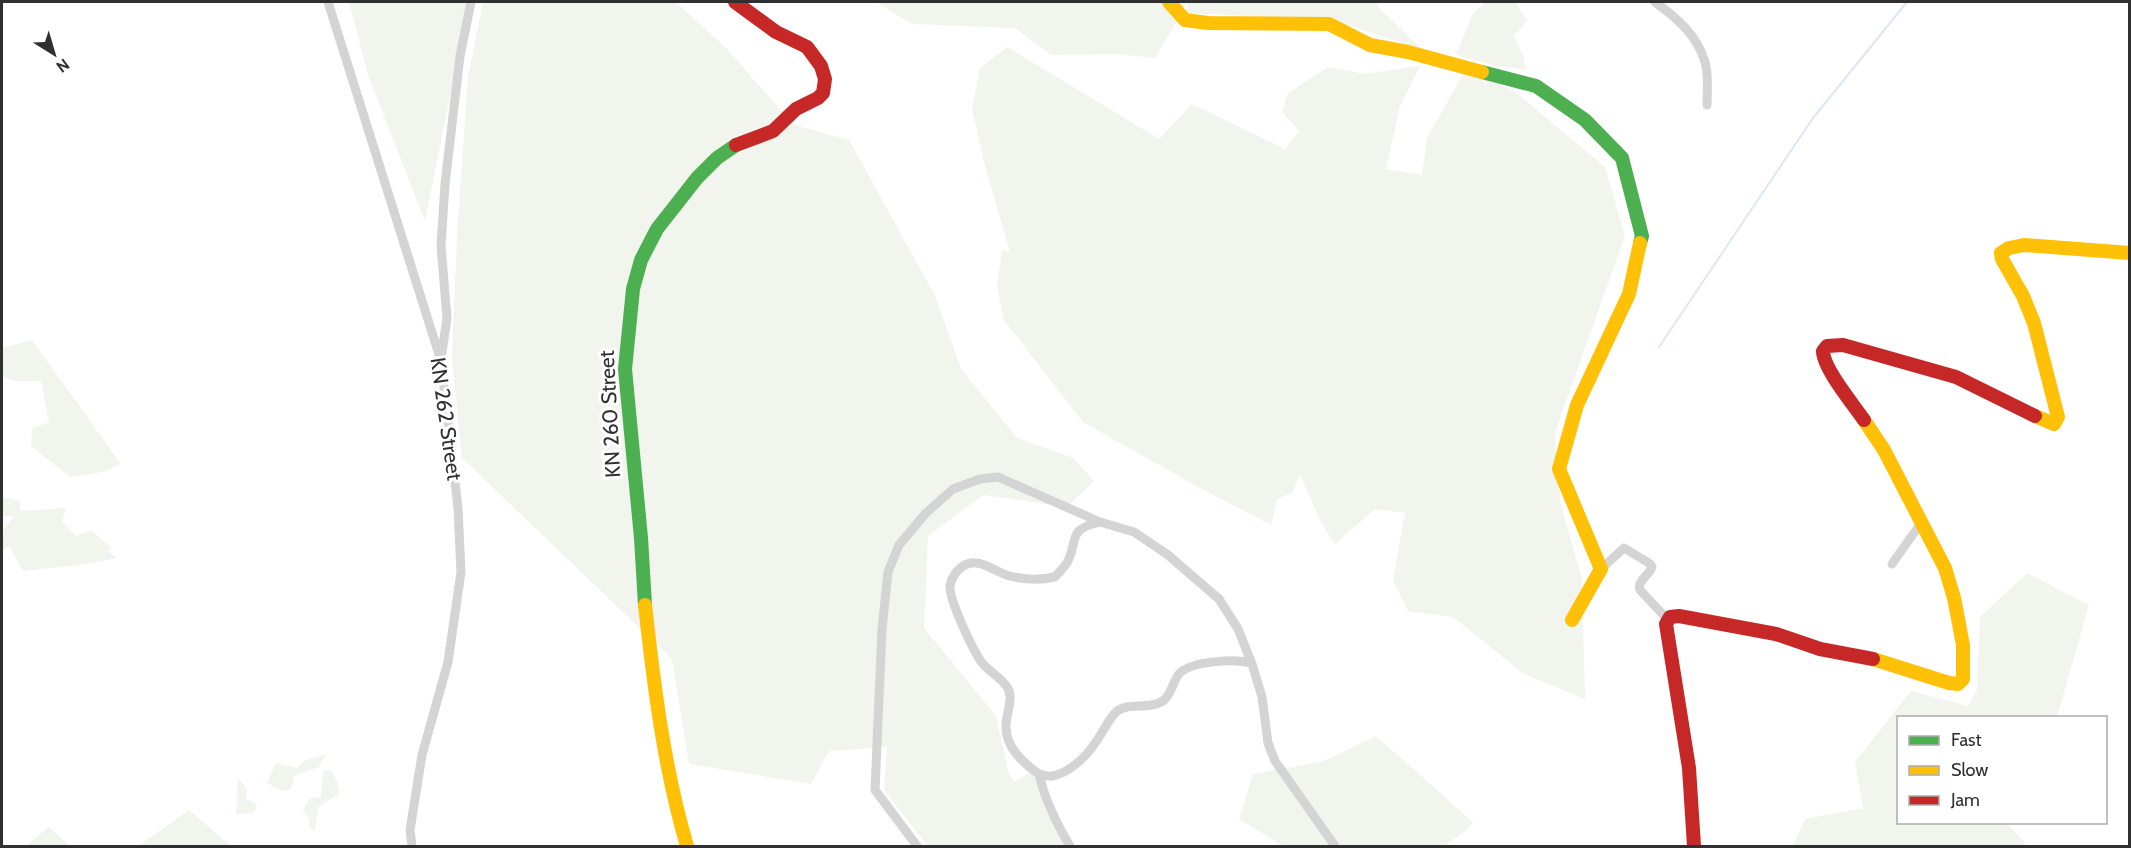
<svg xmlns="http://www.w3.org/2000/svg" width="2131" height="848" viewBox="0 0 2131 848" font-family="Cabin,sans-serif">
<style>
.green{fill:#f1f5ed}
.lines{fill:none;stroke-linecap:round;stroke-linejoin:round}
.stream{stroke:#dce8f1;stroke-width:2}
.street{stroke:#d4d4d4;stroke-width:9}
.fast{stroke:#4caf50;stroke-width:14}
.slow{stroke:#ffc107;stroke-width:14}
.jam{stroke:#c62828;stroke-width:14}
.labels{text-anchor:middle;stroke-width:6;stroke-linejoin:round;paint-order:stroke}
.street-label{font-size:21px;fill:#303030;stroke:#fff}
</style>
<rect width="100%" height="100%" fill="#fff"/>
<path class="green" d="M349,2h120l-44,219 -57,-146z
M483,2h193l50,46 68,77 55,15 86,156 26,73 56,69 56,20 21,23 -27,26 -84,-12 -55,41 -4,92 72,88 13,58 5,8 20,-12 12,41 22,35h-140l-44,-56 3,-43 -58,4 -18,33 -122,-20 -17,-105 -210,-201 -10,-98 5,-124 11,-159z
M876,2h503l-2,4 45,43 -91,-29 -144,-7v-9l-32,54 -38,-4 -66,1 -36,-27 -103,-4z
M1483,2h32l12,19 -13,15 9,19 3,15 -30,-4 -40,-11 17,-42 10,-8z
M1007,47l152,92 33,-35 93,45 14,-18 -17,-19 6,-19 40,-26 37,7 55,-8 -20,40 -14,63 36,6 5,-37 40,-70 47,23 91,76 20,69 -70,196 5,70 22,76 3,121 -61,-25 -71,-57 -45,-6 -15,-31 12,-67 -30,-4 -40,35 -14,-22 -21,-47 -8,18 -15,6 -6,26 -73,-38 -115,-65 -79,-102 -7,-33 5,-37 8,2 -26,-90 -12,-54 8,-40z
M32,340l89,124 -18,8 -33,5 -39,-31 1,-17 17,-7 -8,-41h-25l-14,-4v-29z
M2,497l18,4v10l46,-3 -4,14 14,14 15,-6 19,17 -1,6 8,5 -38,7 -56,6 -14,-25 -7,4v-18l12,-15 -12,-1z
M2027,573l62,32 -32,112 -159,1v104l109,1 20,23h-234l12,-27 58,-11 -8,-46 56,-71 57,15 9,-16 3,-73z
M1376,736l97,86 -8,9 -21,15h-161l-44,-27 14,-45 69,-12z
M326,754l-7,13 -25,9 -3,13 -8,2 -16,-8 9,-20 21,5 7,-7z
M331,770l7,14 1,10 -21,13 -3,24 -6,-4v-8l-6,-8 6,-12 12,-2 2,-26z
M238,778l9,11 -1,10 11,5 -3,8 -18,3z
M189,810l42,36h-93z
M49,827l21,19h-44z"/>
<g class="lines">
<path class="stream" d="M1659,347l154,-229 94,-116"/>
<path class="street" d="M328,2l113,359 17,147 3,64 -13,90 -26,93 -12,75 2,16
M1655,2c22,16 42,33 50,60 4,13 2,30 2,43
M441,359l6,-41 -6,-72 4,-62 15,-128 11,-54
M1892,564l29,-41
M1601,569l23,-21 25,15 3,4c-3,9 -15,13 -12,23l27,29
M1039,774c4,1 9,3 13,2 16,-2 35,-20 43,-33 7,-9 13,-23 21,-31 13,-11 33,-1 48,-12 9,-7 9,-22 17,-28 13,-11 56,-14 71,-8
M917,846l-42,-56 7,-161 6,-57 11,-27 27,-32 27,-24 27,-10 18,-2 102,45 34,10 34,23 51,44 19,30 14,35 10,33 6,46 7,18 60,85
M1070,846c-14,-23 -25,-46 -31,-72 -16,-11 -33,-26 -33,-47 -1,-13 9,-28 1,-40 -6,-9 -17,-15 -24,-23 -9,-11 -35,-66 -33,-79 2,-8 6,-14 13,-19 16,-10 31,6 47,10 15,4 30,4 45,1 4,-5 10,-10 13,-16 11,-24 -1,-31 32,-39"/>
<path class="fast" d="M1482,72l54,14 49,34 37,38 20,78 -2,7
M645,605l-4,-67 -16,-169 8,-80 8,-29 16,-31 40,-51 20,-20 19,-13"/>
<path class="slow" d="M1169,2l16,18 23,3 121,1 41,21 38,7 74,20
M2035,416l19,8 4,-7 -24,-94 -11,-27 -21,-37 -1,-6 8,-5 15,-3 106,8
M1864,420l20,30 61,118 9,30 9,47v34l-5,5 -9,-1 -76,-24
M645,605c9,81 19,163 42,241
M1572,620l29,-51 -42,-100 18,-64 52,-111 11,-51"/>
<path class="jam" d="M735,2l41,30 31,15 14,19 4,13 -2,14 -5,5 -22,11 -23,22 -37,14
M1864,420c-11,-16 -41,-52 -41,-69l4,-5 16,-1 113,32 79,39
M1694,846l-5,-78 -23,-144 4,-7 9,-1 97,18 44,15 53,10"/>
</g>
<g class="labels">
<g class="street-label">
<text transform="translate(610 414) rotate(-93)" y="7">KN 260 Street</text>
<text transform="translate(446 419) rotate(82)" y="7">KN 262 Street</text>
</g>
</g>
<rect width="2131" height="848" fill="none" stroke="#303030" stroke-width="6"/>
<rect x="1897" y="716" width="210" height="108" fill="#ffffff" stroke="#acacac" stroke-width="1.5"/>
<rect x="1909" y="736" width="30" height="9" fill="#4caf50" stroke="#acacac" stroke-width="1.5"/>
<text x="1951" y="746" font-size="18" fill="#303030">Fast</text>
<rect x="1909" y="766" width="30" height="9" fill="#ffc107" stroke="#acacac" stroke-width="1.5"/>
<text x="1951" y="776" font-size="18" fill="#303030">Slow</text>
<rect x="1909" y="796" width="30" height="9" fill="#c62828" stroke="#acacac" stroke-width="1.5"/>
<text x="1951" y="806" font-size="18" fill="#303030">Jam</text>
<g transform="translate(54 54) rotate(143)" stroke="#ffffff" stroke-width="4.5" paint-order="stroke">
<path d="M0-4.5L10 22L0 15L-10 22Z" fill="#303030"/>
<text y="-9" font-size="16" font-weight="bold" text-anchor="middle" fill="#303030">N</text>
</g>
</svg>
